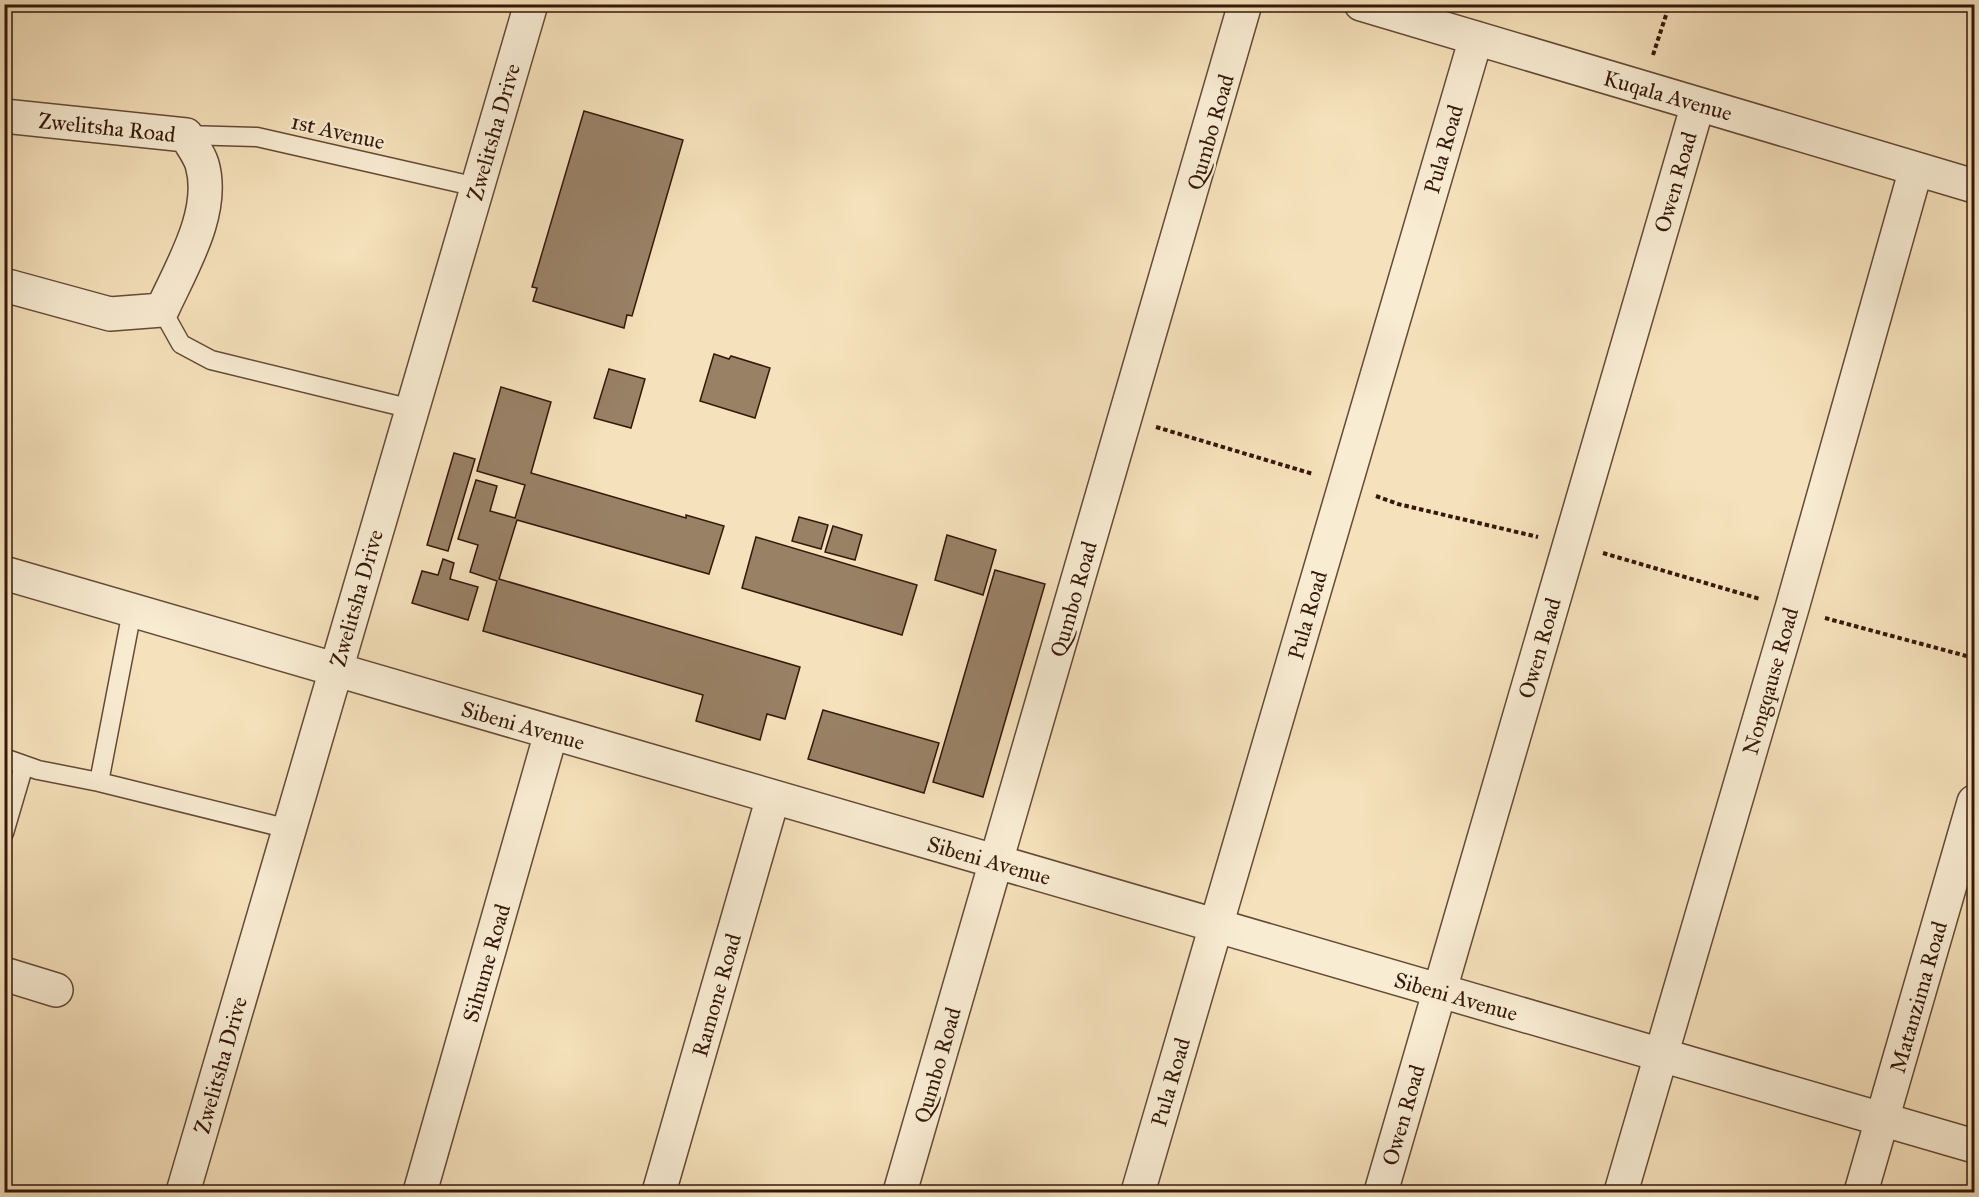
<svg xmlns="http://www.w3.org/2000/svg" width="1979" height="1197" viewBox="0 0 1979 1197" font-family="'IM FELL Great Primer',serif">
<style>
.building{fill:#998166;stroke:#35180a;stroke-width:1.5}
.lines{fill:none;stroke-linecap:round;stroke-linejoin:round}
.lane-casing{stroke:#654a36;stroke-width:21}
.street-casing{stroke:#654a36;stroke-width:36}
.path{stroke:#35180a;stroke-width:4;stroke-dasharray:4.5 3;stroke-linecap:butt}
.lane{stroke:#f8ecd3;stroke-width:18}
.street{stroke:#f8ecd3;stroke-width:33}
.labels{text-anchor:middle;stroke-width:4.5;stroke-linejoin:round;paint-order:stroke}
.street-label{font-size:22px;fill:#35180a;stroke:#f8ecd3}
</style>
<rect width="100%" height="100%" fill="#f5e1bb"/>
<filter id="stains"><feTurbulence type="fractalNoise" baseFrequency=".00333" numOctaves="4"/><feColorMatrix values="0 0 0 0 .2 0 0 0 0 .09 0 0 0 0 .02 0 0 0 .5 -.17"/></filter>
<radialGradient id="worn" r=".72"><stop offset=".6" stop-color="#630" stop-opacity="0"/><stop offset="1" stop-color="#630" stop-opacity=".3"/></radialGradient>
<path class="building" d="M584,111l99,29 -51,176 -5,-1 -3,13 -91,-27 4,-13 -5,-1z
M714,354l15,5 2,-3 39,12 -15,50 -55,-17z
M609,369l36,10 -14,49 -37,-10z
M501,387l50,15 -20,71 155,45v-3l38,11 -15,48 -192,-54 -18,59 301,88 -15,52 -18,-5 -7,26 -64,-19 7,-26 -220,-64 14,-50 -27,-9 8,-27 -20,-6 18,-59 21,6 -7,25 25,7 10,-33 -48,-14z
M454,453l21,6 -27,92 -21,-6z
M799,517l29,8 -7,24 -29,-8z
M833,526l29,9 -7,25 -30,-8z
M947,535l49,15 -13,45 -48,-15z
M756,537l161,48 -15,50 -160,-47z
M443,559l11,4 -4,16 28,8 -10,33 -56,-17 10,-32 16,4z
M995,570l50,14 -62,213 -50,-15z
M823,710l116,33 -15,50 -116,-34z"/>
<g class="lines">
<g class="lane-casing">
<path id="lane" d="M186,135l71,2 220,50
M162,310l19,34 30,16 201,49
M132,611l-33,171 190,47
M4,758l34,12 61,12
M4,833l20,-68"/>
</g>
<g class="street-casing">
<path id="street" d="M1361,4l613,182
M4,116l182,19c5,9 13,19 16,29 14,48 -21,104 -40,146l-52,4 -106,-29
M4,573l1970,573
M4,974l52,16
M183,1192l348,-1188
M420,1192l131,-459
M659,1192l114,-395
M900,1192l345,-1188
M1138,1192l338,-1154
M1381,1192l317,-1088
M1621,1192l171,-584 124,-439
M1861,1192l113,-390"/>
</g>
<path class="path" d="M1653,55l14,-43 -3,-8
M1156,427l157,47
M1376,496l22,8 140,33
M1603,553l157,46
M1825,618l149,40"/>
<use href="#lane" class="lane"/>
<use href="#street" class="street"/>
</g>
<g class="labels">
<g class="street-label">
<text transform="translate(1668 95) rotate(16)" y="8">Kuqala Avenue</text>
<text transform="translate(107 127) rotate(6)" y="8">Zwelitsha Road</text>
<text transform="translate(338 131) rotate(13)" y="8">1st Avenue</text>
<text transform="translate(493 132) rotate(-74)" y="8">Zwelitsha Drive</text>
<text transform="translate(1210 132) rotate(-74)" y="8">Qumbo Road</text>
<text transform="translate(1443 149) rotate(-74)" y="8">Pula Road</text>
<text transform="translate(1675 182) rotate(-74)" y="8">Owen Road</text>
<text transform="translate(356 598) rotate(-74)" y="8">Zwelitsha Drive</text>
<text transform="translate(1073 599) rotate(-74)" y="8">Qumbo Road</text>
<text transform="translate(1307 615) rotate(-74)" y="8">Pula Road</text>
<text transform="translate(1539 648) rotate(-74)" y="8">Owen Road</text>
<text transform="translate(1770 681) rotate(-74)" y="8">Nongqause Road</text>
<text transform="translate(523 725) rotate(16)" y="8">Sibeni Avenue</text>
<text transform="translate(989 860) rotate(16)" y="8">Sibeni Avenue</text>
<text transform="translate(486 963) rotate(-74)" y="8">Sihume Road</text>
<text transform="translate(716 995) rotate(-74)" y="8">Ramone Road</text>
<text transform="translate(1456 996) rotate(16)" y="8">Sibeni Avenue</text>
<text transform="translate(1918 997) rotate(-74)" y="8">Matanzima Road</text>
<text transform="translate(220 1065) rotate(-74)" y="8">Zwelitsha Drive</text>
<text transform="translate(937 1065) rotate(-74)" y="8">Qumbo Road</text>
<text transform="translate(1170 1082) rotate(-74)" y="8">Pula Road</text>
<text transform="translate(1403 1115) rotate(-74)" y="8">Owen Road</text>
</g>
</g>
<rect width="1979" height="1197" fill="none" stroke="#f5e1bb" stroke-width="24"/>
<rect x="6" y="6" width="1967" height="1185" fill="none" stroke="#35180a" stroke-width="3"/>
<rect x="12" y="12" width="1955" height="1173" fill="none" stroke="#35180a" stroke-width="1.5"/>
<rect width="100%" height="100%" filter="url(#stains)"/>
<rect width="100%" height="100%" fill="url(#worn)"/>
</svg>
